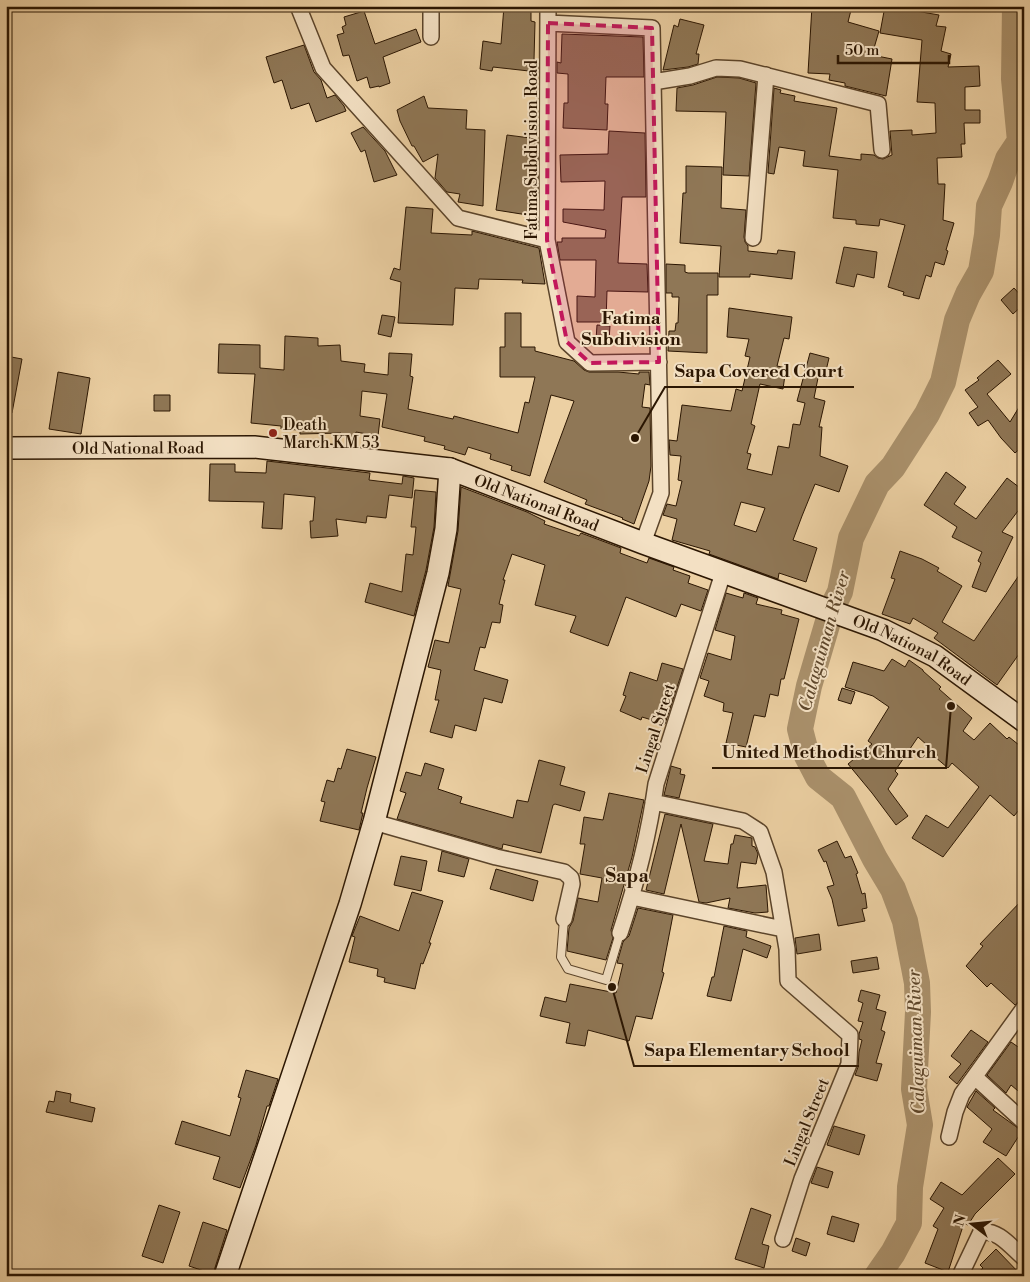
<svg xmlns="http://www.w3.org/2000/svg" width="1030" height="1282" viewBox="0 0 1030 1282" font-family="'Libre Bodoni',serif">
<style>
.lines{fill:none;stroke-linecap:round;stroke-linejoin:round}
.river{stroke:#aa916c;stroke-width:26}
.building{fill:#8f7756;stroke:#2b1602;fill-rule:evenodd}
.lane-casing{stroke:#5b442a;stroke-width:10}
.street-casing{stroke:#5b442a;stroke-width:18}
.secondary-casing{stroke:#2b1602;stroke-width:24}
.lane{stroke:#f3e0c3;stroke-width:8}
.street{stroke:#f3e0c3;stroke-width:15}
.secondary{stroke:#f3e0c3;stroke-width:21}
.marked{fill:#c2185b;fill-opacity:0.2;stroke:#c2185b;stroke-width:4;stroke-dasharray:10 6;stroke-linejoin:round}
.poi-dot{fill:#8f2418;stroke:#f3e0c3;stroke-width:2}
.labels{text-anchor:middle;stroke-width:4;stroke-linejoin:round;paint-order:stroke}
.street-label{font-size:16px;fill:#2b1602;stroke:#f3e0c3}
.poi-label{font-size:16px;fill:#2b1602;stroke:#f3e0c3;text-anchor:start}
.neighbourhood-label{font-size:18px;font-weight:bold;fill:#2b1602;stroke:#f3e0c3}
.water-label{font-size:18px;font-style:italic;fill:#5e472c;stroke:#f3e0c3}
.quarter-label{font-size:19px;font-weight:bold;fill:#2b1602;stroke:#f3e0c3}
.leader{fill:none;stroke:#2b1602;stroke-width:2}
.callout-dot{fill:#2b1602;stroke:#f3e0c3;stroke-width:2}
.callout-label{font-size:18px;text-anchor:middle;font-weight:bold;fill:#2b1602;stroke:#f3e0c3;stroke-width:4;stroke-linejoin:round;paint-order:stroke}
</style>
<rect width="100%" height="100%" fill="#ecd0a3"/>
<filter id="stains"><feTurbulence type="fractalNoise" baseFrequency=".004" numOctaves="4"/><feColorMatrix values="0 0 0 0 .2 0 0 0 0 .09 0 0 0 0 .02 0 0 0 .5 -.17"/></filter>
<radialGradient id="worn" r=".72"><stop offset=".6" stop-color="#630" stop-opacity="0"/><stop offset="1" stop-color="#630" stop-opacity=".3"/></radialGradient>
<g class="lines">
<path class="river" d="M877,1276l16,-23 16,-30 1,-36 10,-62 -6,-36 4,-77 -1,-29 -12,-62 -12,-32 -18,-30 -32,-62 -25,-20 -11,-21 -7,-27 9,-43 23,-78 8,-16 11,-54 26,-54 16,-17 34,-53 16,-32 14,-62 11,-26 13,-23 6,-36 2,-29 11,-24 8,-23 12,-18 -6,-62 1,-73"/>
</g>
<path class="building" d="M504,6h27v15l4,1 -1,38 4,1v11l-45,-5 -1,4 -12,-2 3,-28 18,3z
M812,6h40l-4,16 31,9 -7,24 20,4 -6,37 -41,-10v-3l-16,-3 1,-6 -22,-1z
M885,6h31v5l23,4 -3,11 10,1 -5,24 10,3 -3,13 31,-1 1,20 -15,1v23h15v13h-16l1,21h-4l1,13 -25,1 1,26h7l-2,36 11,3 -8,27 2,1 -4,14 -9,-3 -4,15 -5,-2 -7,24 -16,-4 1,-3 -16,-5 17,-62 -25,-6 -1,7 -23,-2v-4l-23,-2 5,-48 -35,-4 2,-15 -26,-4 -5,27 -6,-1 6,-85 7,2 -1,3 15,3 -1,5 43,7 -8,48 32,4v-6l13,1 4,3 5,1 9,-4 -2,-24 22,-1v5l24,-2 -1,-30 -18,-1 5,-62 -42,-7z
M364,11l11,33 41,-15 5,13 -38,15 7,26 -11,4v-1l-9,2 -3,-11 -10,4 -8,-26 -6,1 -6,-21 7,-2 -2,-6 4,-2 -2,-8z
M680,19l24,6 -8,29h3l-1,10 -10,3 -25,3 11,-45 4,2z
M562,34l81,3 1,40h-38l-1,27h3l-1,26 -44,-2 1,-25h4v-29l-11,-1v-11l4,1z
M304,45l10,27 7,8 6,18 8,-3 9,11 2,5 -30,11 -7,-19 -18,6 -9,-29 -8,3 -8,-26z
M717,77l22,1 17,5 -7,93 -26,-1 3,-63 -50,-1 1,-23 16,-3z
M424,96l4,12 39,2 -1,19 19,1 -2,76 -25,-4 2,-8 -13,-2 -12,-14 3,-24 -15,8 -9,-16h-2l-12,-25 -3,-11z
M363,127l22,24 12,24 -23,7 -9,-32 -4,2 -10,-19z
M609,131l36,2 1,64h-24l-4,66 29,1 1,28 -41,-1 -1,31h-29v-26l18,1 1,-37h-36l-3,-18h5v-4h43l1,-8 -43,-8v-13l41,1 1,-29 -44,1 -1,-27 48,-1z
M507,135l31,4v55l-4,22 -38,-6z
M686,166l36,1 -1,41 25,2 -2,27 1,5 3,4v5l29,3 1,-4 17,2 -3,27 -42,-5v3h-31l2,-31 -41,-3 3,-50h3z
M406,207l27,2 -2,24 41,2v-4l67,17 6,36 -23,-1 1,-3 -44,-1 -1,10 -23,-1 -2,37 -55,-2 3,-41 -11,-3 4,-11 6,2z
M844,247l33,5 -3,26 -17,-4 -3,13 -18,-4z
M666,264l19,1v7l3,1h30v22h-11v58l-39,-2 1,-20h6l1,-8h2l1,-26h-7v-4h-6z
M1014,288l10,11v5l-11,10 -12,-14z
M729,308l63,9 -3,22 -5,-1 -7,28 9,2 -3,21 -23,-5 -9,40 4,2 -8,27 4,1 -4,15 25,6 6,-29 11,2 4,-24 7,1 5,-22 -8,-2 13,-48 19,5 -4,17 -6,-2 -5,25 11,3 -6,26h3l-2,29 28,10 -9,26 -24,-8 -13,32 -9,24 24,8 -11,34 -27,-9 -1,6 -69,-25 1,-3 -38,-11 5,-21 -14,-4 4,-11 9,2 6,-25 -4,-1 3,-24 -11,-1 -1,-15 8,1 5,-36 49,6 5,-22 6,2 8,-34 -5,-1 4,-17 -22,-2zM741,502l24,6 -9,24 -22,-7z
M505,313h16v34h14v4l39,10 10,9 5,2h29l21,2v-2h10l1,13 -5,-1 -3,23 8,1 1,58 -2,15 -15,43 -12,-5 1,-1 -38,-14 2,-4 -43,-18 30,-81 -23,-6 -21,81 -19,-6 1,-4 -22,-7 1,-5 -23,-7 -3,8 -21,-6 1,-3 -21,-5 1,-4 -43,-10 5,-33 -25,-3 -2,25 20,3 -2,17 -22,-4v5l-15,-2v-2l-41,1v-4l-19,-1v-3l-30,-3 4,-49 -37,-1 1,-29 41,1v23l24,2 1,-34 33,2v8l22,-1 1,16 24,3 -1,8 24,3 1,-22 23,1 -2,22 3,1 -5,32 45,10 1,-3 64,17 7,-31 4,1 6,-26h-35v-30h5z
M382,315l13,2 -4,20 -13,-3z
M597,325l13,1 -1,14h-13z
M6,356l16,3 -10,54 -6,-1z
M998,360l13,14 -24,20 23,28 14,-23v46l-9,8 -14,-15 -13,-18 -10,6 -9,-13 9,-6 -13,-17 14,-10 -2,-2z
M58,372l32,6 -9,56 -32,-5z
M154,395h16v16h-16z
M267,461l103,12 -1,7 33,4 1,-8 11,2 -2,20 -23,-3 -3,23 -19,-2 -1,7 -30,-4 2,17 -27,2 -1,-17h3l2,-24 -31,-3 -2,35 -20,-1 2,-26 -55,-1 1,-37h25v8l31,1z
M946,472l20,15 -12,17 22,15 31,-41 17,13v12l-22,29 11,5 -27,55 -14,-5 9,-24 -3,-2 4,-9 -30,-15 5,-10 -33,-22z
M461,487l66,25 18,9 -1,3 35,12 2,-3 40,15 -1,5 27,10 2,-5 25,9 -1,3 17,6 -2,7 20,7 -7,21 -20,-7 -5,13 -50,-20 -18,49 -38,-14 6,-16 -41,-11 10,-40 -33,-11 -9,26h2l-6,24 4,1 -3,18 -8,-1 -7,26 -5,-1 -6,23 34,10 -6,23 -18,-5 -8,33 -21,-6 -3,13 -22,-6 9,-32h-4l6,-30 -13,-3 7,-27 14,3 12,-54 -13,-3 10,-55z
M415,490l21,2 -2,35 -8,43 -12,46 -49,-14 5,-19 32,9 4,-38 7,1 3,-28h-5z
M900,551l22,8 17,9 -2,3 25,15 -20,36 32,19 50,-73v79l-27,38 -63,-47 4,-5 -25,-15 -3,6 -28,-10 13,-35 -4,-1z
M726,593l17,5 1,-5 14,5 -2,6 26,6 -1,4 18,5 -15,60h-3l-3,17 -8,-2 -5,23 -11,-2 -8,32 -20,-4 7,-30 -10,-2 1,-8 -20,-7 5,-15 -9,-3 8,-25 23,7 4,-24 -20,-6z
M892,659l13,8 4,-7 14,10v1l18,16 -2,2 33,29 -9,13 11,9 16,-17 17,16 2,-2 15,12v55l-10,12 -24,-21 -47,62 -31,-19 14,-23 22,13 31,-41 -27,-24 -4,5 -13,-11 2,-3 -19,-17 -23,34 3,3 -10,15 20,27 -12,9 -24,-32 -24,-29 24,-20 -4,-3 21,-34 -16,-11 -28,-9 8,-25 31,9z
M662,663l21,6 -18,55 -23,-7 -1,3 -21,-9 6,-15 -3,-1 7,-23 27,9z
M842,688l13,4 -4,12 -13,-4z
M347,749l29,8 -9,31 -6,25h2l-4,17 -39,-9 5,-19 -4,-1 6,-21 7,2 4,-14 3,1z
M539,760l26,7 -5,18 25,7 -5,19 -25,-7 -2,1 -12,48 -38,-9 -1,5 -4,-1 -101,-29 9,-26 -6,-2 6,-19 15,4 4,-13 19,6 -6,20 24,8 -2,6 53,15 4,-18 11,2z
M671,766l10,3 -1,5 5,1 -6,23 -15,-3z
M609,793l35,7 -12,57 -21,73 2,8 -7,22 -39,-9 2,-23 4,-7 5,-23 20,4 4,-24 -22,-4 5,-30h-5l4,-27 19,3z
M665,814l48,10 -9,37 24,3 3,-20h2l2,-9 17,3v8l3,1 3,7 -2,10 -15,-2 -4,26 29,-3 2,27 -13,1 -27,-5 2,-10 -24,5 -7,-1 -18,-78 -17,70 -18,-4z
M837,841l8,17 6,-2 7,17 -2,1 6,20 3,-1 2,15 -5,1 3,12 -27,5 -6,-27 -5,-12 7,-2 -8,-24 -2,1 -6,-12z
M442,851l27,8 -5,18 -26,-6z
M401,856l26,5 -6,30 -27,-6z
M496,869l42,12 -5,20 -43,-12z
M412,892l31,9 -14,42h2l-8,21 -2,-1 -6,26 -31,-7 1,-4 -8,-2 1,-7 -29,-7 6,-25 -3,-1 8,-20 39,15z
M1024,898v101l-4,1 -5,5 -24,-22 -4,4 -21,-21 17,-20 -3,-2z
M638,908l35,7 -11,57 2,1 -12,46 -16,-3 -7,25 -41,-11 -3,16 -19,-3 4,-20 -30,-7 5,-19 21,5 4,-18 46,9 7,-29 -6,-1 6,-21 6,-6z
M724,926l23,5 -1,6 25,9 -4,12 -24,-9 -12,52 -24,-5 5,-19h2z
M819,934l2,16 -24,4 -2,-16z
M877,957l2,12 -26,4 -2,-12z
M861,990l19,5 -4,14 10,3 -5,18 4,2 -9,31 6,1 -5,17 -22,-6 3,-8 1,-15 3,-12 -3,-1v-5l4,-12 -5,-1 5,-18 -5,-2z
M971,1030l17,12 -31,42 -8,-7 12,-13 -10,-8z
M1011,1042l13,9v45l-13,-11 -5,8 -19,-18z
M246,1070l32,9 -9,27h-2l-11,39 -16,43 -27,-9 7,-22 -45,-13 7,-23 48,15 11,-38 -3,-1z
M56,1091l15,3 -1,8 25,6 -3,14 -46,-10 3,-11 5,1z
M976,1091l19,17 -2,2 29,21 -16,25 -23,-14 9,-13 -25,-22z
M834,1126l31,9 -6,20 -32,-10z
M998,1158l17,16 -40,40 -7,11 -4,-2 -16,49 -23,-9 13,-34 -5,-3 11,-18 -14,-9 11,-17 21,13z
M817,1167l16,5 -5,16 -17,-5z
M159,1205l21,7 -17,51 -21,-7z
M751,1208l20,7 -9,29 7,2 -5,22 -29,-9z
M832,1216l27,8 -5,18 -27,-8z
M203,1222l24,8 -14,44 -24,-8z
M796,1238l14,5 -4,13 -14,-5z
M996,1249l26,27h-48l9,-8 -3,-3z"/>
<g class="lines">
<g class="lane-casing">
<path id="lane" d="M564,919l-3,38 7,12 38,11 14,-47"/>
</g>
<g class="street-casing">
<path id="street" d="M298,6l25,62 135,150 89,22
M431,6v31
M548,6l-1,234 20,102 23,21 69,-1
M548,23l104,5 9,465 -18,50
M653,82l37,-6 26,-8 24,1 138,35 4,46
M753,238l13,-163
M653,802l90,19 17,11 14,40 13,77 1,32 62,54 -1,29 -47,115 -19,60
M374,822l122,35 68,15 7,6 1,6 -8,35
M632,897l151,32
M620,933c16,-48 29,-99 36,-149l67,-211
M975,1077l49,45
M949,1137l6,-25 7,-18 62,-86
M960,1276l21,-44c17,-3 31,16 43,26"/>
</g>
<g class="secondary-casing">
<g id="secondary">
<path id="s1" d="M6,448l248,-1 196,22 193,74 240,87 52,26 89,65"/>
<path d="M225,1276l125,-372 24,-82 64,-249 8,-44 4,-60"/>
</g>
</g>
<use href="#lane" class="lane"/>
<use href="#street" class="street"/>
<use href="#secondary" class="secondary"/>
</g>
<path class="marked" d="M548,23l104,5 7,334 -69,1 -23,-21 -20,-102z"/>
<circle class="poi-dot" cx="273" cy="433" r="5"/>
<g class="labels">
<g class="street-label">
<text transform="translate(531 150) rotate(-90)" y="6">Fatima Subdivision Road</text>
<text dy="6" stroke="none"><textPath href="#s1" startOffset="132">Old National Road</textPath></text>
<text dy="6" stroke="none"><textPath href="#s1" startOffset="538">Old National Road</textPath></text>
<text dy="6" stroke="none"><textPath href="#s1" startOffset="942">Old National Road</textPath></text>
<text transform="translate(655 728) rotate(-72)" y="6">Lingal Street</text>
<text transform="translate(806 1122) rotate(-68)" y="6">Lingal Street</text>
</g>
<g class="poi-label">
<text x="283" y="430">Death<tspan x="283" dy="18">March KM 53</tspan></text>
</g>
<g class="neighbourhood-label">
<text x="631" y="324">Fatima<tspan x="631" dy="21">Subdivision</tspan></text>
</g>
<g class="water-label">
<text transform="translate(824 641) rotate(-74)" y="6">Calaguiman River</text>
<text transform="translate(916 1042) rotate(-92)" y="6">Calaguiman River</text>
</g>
<g class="quarter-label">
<text x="627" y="882">Sapa</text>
</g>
</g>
<path class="leader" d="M635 438L665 387H854M951 706L946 768H712M612 987L634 1066H859"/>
<g class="callout-dot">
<circle cx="635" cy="438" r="5"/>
<circle cx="951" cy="706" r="5"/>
<circle cx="612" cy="987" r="5"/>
</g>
<g class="callout-label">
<text x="759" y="377">Sapa Covered Court</text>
<text x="829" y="758">United Methodist Church</text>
<text x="747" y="1056">Sapa Elementary School</text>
</g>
<rect width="1030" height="1282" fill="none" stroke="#ecd0a3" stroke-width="25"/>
<rect x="8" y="8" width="1015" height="1267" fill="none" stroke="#2b1602" stroke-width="2.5"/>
<rect x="12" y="12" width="1005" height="1257" fill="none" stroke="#2b1602"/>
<g transform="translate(972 1224) rotate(286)" stroke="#f3e0c3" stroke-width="4" paint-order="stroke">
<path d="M0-4L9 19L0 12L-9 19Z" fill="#2b1602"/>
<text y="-8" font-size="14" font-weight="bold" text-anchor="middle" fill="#2b1602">N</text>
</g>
<path d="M838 55v8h111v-8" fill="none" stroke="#2b1602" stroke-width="2.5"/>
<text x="845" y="55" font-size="15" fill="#2b1602" stroke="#f3e0c3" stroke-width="4" paint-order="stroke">50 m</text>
<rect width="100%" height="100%" filter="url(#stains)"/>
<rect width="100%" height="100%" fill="url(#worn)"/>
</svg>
